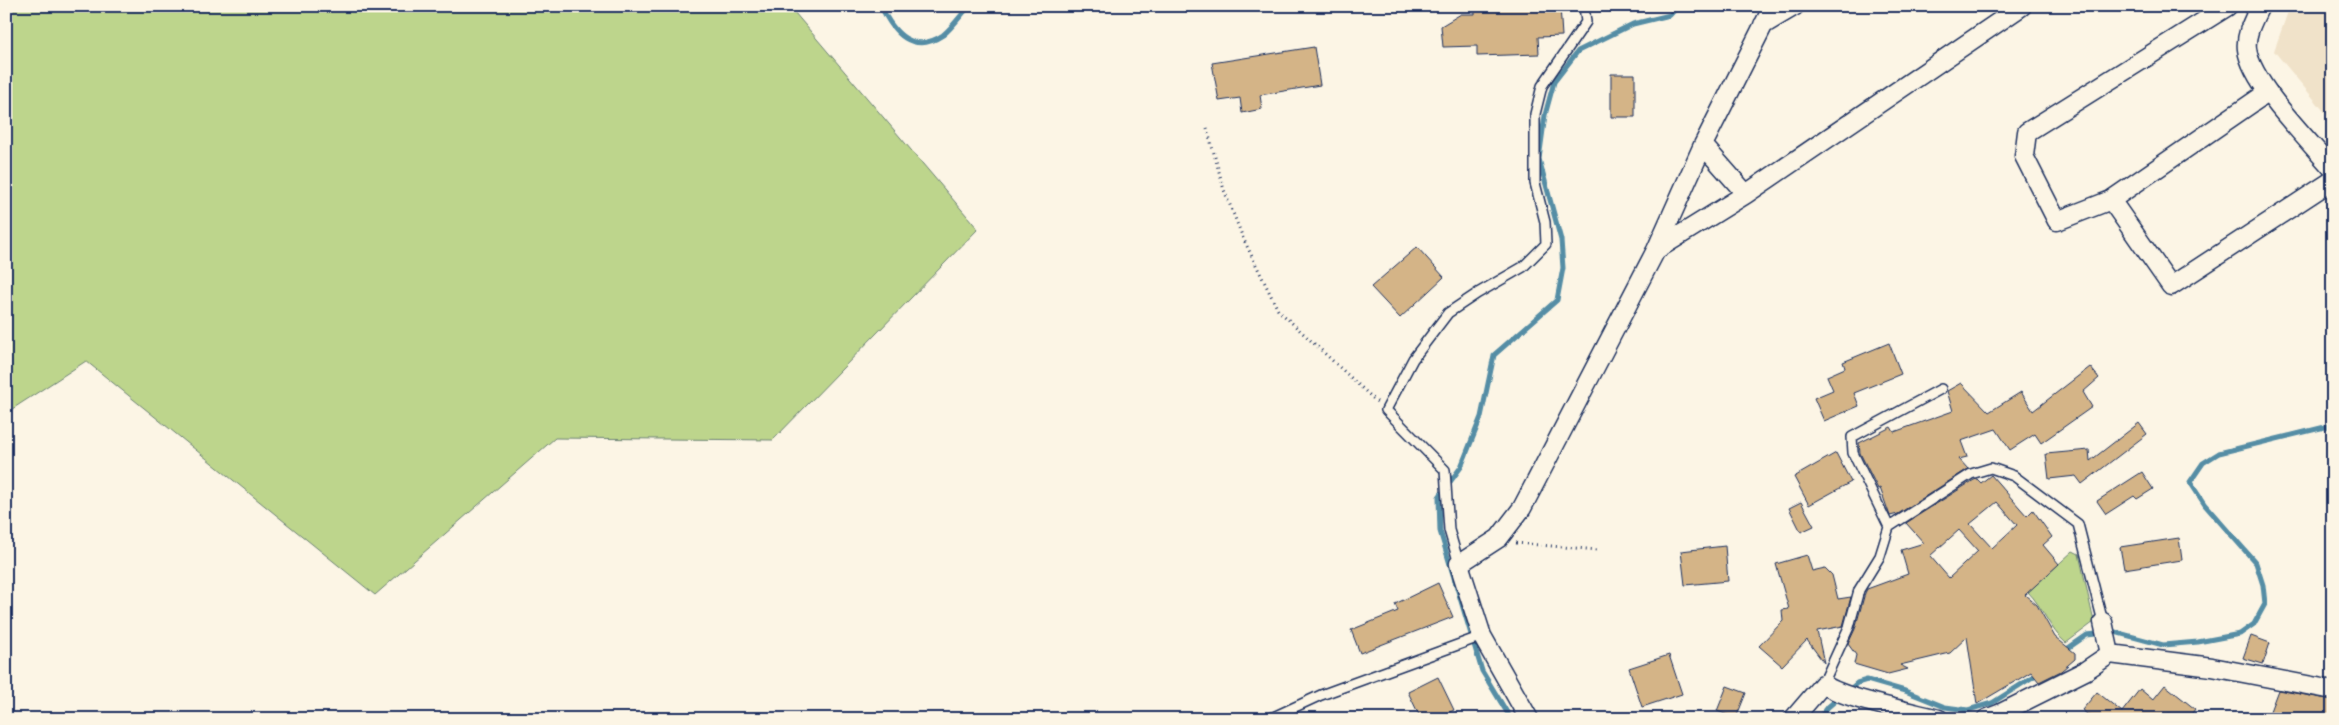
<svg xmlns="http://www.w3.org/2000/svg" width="2339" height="725" viewBox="0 0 2339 725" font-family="Pangolin,sans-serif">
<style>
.built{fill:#f0e2c9}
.green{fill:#bdd58c;stroke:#6c8275}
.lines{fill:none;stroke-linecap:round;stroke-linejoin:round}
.stream{stroke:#548da5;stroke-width:5}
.building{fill:#d4b487;stroke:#1b2f5e;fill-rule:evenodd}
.lane-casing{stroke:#1b2f5e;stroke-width:12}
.street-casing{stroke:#1b2f5e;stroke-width:21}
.path{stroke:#1b2f5e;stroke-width:3;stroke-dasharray:1 4;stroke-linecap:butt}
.lane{stroke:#fcf5e5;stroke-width:9}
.street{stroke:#fcf5e5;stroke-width:18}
</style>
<rect width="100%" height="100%" fill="#fcf5e5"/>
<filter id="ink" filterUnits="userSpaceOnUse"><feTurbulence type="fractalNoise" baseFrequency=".02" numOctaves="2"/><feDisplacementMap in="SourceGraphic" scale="10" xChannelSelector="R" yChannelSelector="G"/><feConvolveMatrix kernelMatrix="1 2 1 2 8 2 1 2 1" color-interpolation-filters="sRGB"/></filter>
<g filter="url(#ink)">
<path class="built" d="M2290,6h43v116l-59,-71z"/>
<path class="green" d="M6,6h783l189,223 -205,211 -218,-2 -180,157 -289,-234 -80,52z
M2073,551l6,3 15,68 -28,21c-17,-14 -23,-36 -38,-51z"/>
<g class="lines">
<path class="stream" d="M881,6c12,27 32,49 62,29 9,-7 18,-20 26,-29
M2064,651l23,-16 28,-3 48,13 35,-3 42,-8 14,-10 11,-20 -2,-19 -7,-22 -51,-58 -15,-23 13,-19 16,-10 114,-28
M1848,691l9,-8 10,-3 38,11 40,16 23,3 24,-7 47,-30
M1511,719l-29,-48 -42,-140 -1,-34 22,-30 20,-50 13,-62 63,-55 6,-32 -2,-28 -22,-81 6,-44 9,-33 24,-31 55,-27 37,-9 8,-9
M1819,719l9,-12 13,-11"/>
</g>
<path class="building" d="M1475,6h85l2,30 -24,1 1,17 -62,2v-10l-34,1 -2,-21 20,-12h14z
M1314,47l6,38 -60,10 2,14 -20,4 -2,-15 -21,3 -7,-38z
M1611,74h24v43h-24z
M1417,247l27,30 -44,41 -29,-31z
M1889,343l12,31 -47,19 5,13 -35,15 -10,-23 19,-8 -6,-14 18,-8 -2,-6z
M2090,367l9,11 -16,14 9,15 -51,36 -6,-9 -25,16 -14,-21 -35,12 6,16 -8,2 9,10 -70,45 -8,2 -10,-28 -2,1 -18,-36 -1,-10 32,-16 3,5 59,-21 -6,-20 14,-8 28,29 32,-20 12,19z
M2139,423l8,11 -65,50 -6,-8 -27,3 -3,-25 43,-4 1,11z
M1836,453l15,29 -42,23 -15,-28z
M2142,472l11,17 -16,10 -3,-3 -28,18 -9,-13z
M1991,475l36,41 6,-6 19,27 -9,8 16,19 -34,31 12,10 18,32 20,16v6l-14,12 -22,11 -8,-10 -54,32 -10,-67 -17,16 -50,12 8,4 -20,5 -34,-10 2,-9 -8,-11 7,-15 10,-36 2,-4 41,-15 -7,-24 23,-7 -18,-20 68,-43 3,-1 4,4zM1997,502l20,23 -25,23 -22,-24zM1959,530l19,21 -29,27 -19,-22z
M1801,502l13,24 -13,6 -12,-24z
M2179,538l3,22 -58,9 -4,-22z
M1725,546l3,35 -43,4 -4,-34z
M1807,555l5,16 13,-3 7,7 6,24 13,-2 -8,29 -26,5 7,32 -17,-23 -25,26 -23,-20 24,-25 -1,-11 7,-1 -13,-45z
M1438,583l15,34 -93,36 -9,-23 47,-19 -3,-7z
M2251,636l19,7 -7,21 -20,-6z
M1669,655l13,39 -40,13 -13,-39z
M1438,677l16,33 -18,9h-15l-13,-27z
M2165,685l30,24 -7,10h-11l-8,-6 -4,6h-72l-11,-9 15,-18 25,20 18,-23 13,11z
M1727,686l19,7 -10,25 -19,-7z
M2278,690l55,10v19h-66z"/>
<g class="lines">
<g class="lane-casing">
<path id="lane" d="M1889,527l82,-53 20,-6 23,8 64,48 25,98
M1459,564l-10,-34 -4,-60 -59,-60 27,-51 35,-46 30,-20 45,-26 23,-23 -1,-22 -10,-39v-69l7,-28 44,-64 -2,-16
M1823,684l26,-57 10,-37 21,-34 9,-29 -36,-74 -1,-16 89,-48
M1269,719l52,-24 161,-59"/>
</g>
<g class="street-casing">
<path id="street" d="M2228,6l-201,126 -3,24 33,65 54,-21 157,-108
M2260,6c-6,13 -15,28 -13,43 4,34 62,92 86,120
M1763,25l32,-19
M1703,145l43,49
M2111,200l60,86 162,-106
M1656,250l90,-56 276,-188
M2103,622l7,32
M1529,719l-47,-83 -23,-72 40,-26 23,-30 134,-258 47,-105 70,-139
M1793,719l30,-35c21,15 88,28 116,35
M1986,719l13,-5 86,-43 25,-17 102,13 121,23"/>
</g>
<path class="path" d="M1207,128l17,62 19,48 35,72 100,93
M1516,543l82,7"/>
<use href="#lane" class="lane"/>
<use href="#street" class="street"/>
</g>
</g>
<rect width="2339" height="725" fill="none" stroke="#fcf5e5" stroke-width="25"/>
<rect x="12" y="12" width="2314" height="700" fill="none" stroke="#1b2f5e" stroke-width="2" filter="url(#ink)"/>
</svg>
